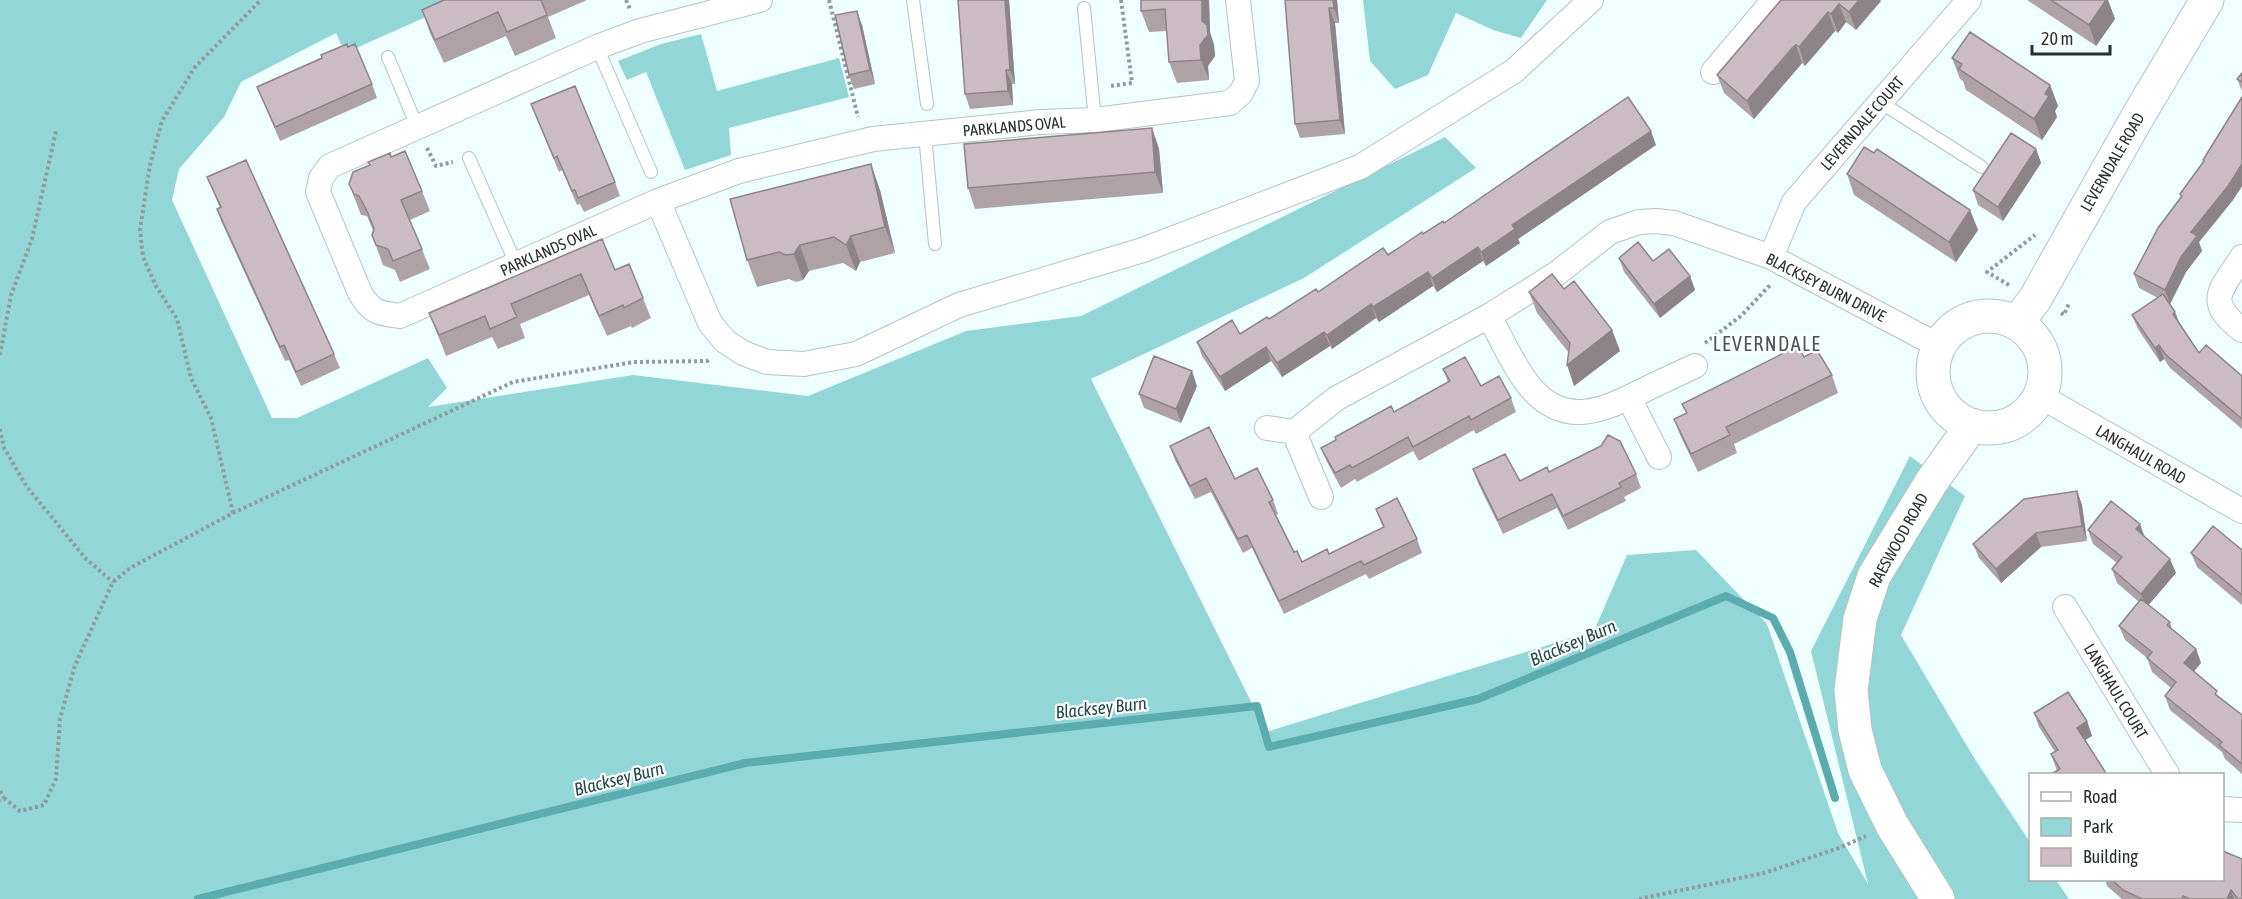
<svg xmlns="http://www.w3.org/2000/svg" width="2242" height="899" viewBox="0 0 2242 899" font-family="'Asap Condensed',sans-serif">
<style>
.green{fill:#93d6d8}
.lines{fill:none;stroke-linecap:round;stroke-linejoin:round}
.stream{stroke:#5aacaf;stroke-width:8}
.lane-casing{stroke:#b4c3c3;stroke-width:14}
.street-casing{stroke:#b4c3c3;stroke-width:26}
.secondary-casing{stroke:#b4c3c3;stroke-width:35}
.path{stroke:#909c9c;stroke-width:4;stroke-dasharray:3 3;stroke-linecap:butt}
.lane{stroke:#fff;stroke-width:12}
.street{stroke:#fff;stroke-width:24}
.secondary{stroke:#fff;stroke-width:33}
.wall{fill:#aea2a7}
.shaded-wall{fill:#8d8488}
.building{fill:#cabcc2;stroke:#8d8488;stroke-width:1.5}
.labels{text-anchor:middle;stroke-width:4.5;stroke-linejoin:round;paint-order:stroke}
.street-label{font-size:16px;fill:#282e2e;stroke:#fff}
.water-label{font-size:18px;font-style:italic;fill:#22484a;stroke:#fff}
.quarter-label{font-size:20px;letter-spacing:1.5px;fill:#475555;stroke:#fff}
</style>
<rect width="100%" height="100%" fill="#efffff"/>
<path class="green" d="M0,0h464l-119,53 -9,-20 -95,49 -17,35 -45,52 -7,31 100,218h25l131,-60 19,30 -19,19 205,-32 175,21 158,-65 115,-15 364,-179 31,31 -172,110 -213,101 175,353 328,-101 33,-76 69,-5 71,74 71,209 30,51 -57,-233 99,-195 55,40 -64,139 75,126 54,81v38h26l13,19h-2069z
M1363,0h184l-26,38 -28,-8 -37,-17 -28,62 -33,14 -25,-28z
M701,34l16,57 122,-33 10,39 -120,31 2,27 -46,15 -39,-98 -19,8 -9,-19 43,-17z"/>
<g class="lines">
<path class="stream" d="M198,899l547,-136 512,-57 12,41 209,-48 248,-103 47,22 17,34 45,146"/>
<g class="lane-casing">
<path id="lane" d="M913,0l14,104
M1084,8l11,112
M597,47l54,125
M388,57l30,72
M1880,102l102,65
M925,134l10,110
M469,158l47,106"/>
</g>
<g class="street-casing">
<path id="street" d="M760,0l-120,31 -43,16 -267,119 -9,12 -3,14 42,101c12,20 18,20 40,23l258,-115 81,-30 134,-32 168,-17 54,-2 135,-17 11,-10 6,-12 -9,-81
M1713,72l61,-72
M658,201l52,122 15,18 18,12 24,9 37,2 52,-10 103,-49 184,-55 217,-83 154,-96 77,-71
M1771,257l23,-55 175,-202
M2242,257c-21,33 -38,44 0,73
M1489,316c13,23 25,52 42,72 34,39 71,23 109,4 18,-9 36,-17 55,-26
M2040,396l202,115
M1629,398l30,59
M1267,428l27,4
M1321,497l-27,-65 43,-34 152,-82 67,-42 54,-42 29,-10 17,-1 18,2 97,34 168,89
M2065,607l102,167
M2222,809l20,1"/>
</g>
<g class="secondary-casing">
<path id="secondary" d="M1933 372a56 56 0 1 1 112 0a56 56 0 1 1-112 0Z
M2017,323l18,-24 102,-181 70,-118
M1938,899l-46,-74 -27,-55 -10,-40 -4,-40 9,-71 14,-43 58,-95 40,-56"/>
</g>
<path class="path" d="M626,0l4,9
M829,0l29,117
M1111,86l21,-3 -11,-83
M427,148l9,18 17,-4
M2009,285l-22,-13 48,-37
M2061,313l3,2 5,-12
M1705,343l36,-27 30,-32
M0,355l11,-60 21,-56 24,-108
M0,429l4,19 23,39 59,72 27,23
M233,513l-22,-95 -20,-40 -14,-59 -21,-33 -13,-29 -3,-27 10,-65 12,-44 33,-54 66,-67
M0,791l4,7 -4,3
M4,798l16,13 24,-6 12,-26 4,-60 15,-54 38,-83 17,-14 103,-55 280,-131 121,-20 73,-1 2,-2
M1639,899l125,-26 75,-25 27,-12"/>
<use href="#lane" class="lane"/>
<use href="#street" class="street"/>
<use href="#secondary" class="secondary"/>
</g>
<path class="wall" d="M444,0h143l-39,17 8,21 -41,18 -9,-20 -62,27 -14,-30 -8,-23z
M958,0h51l6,84h-3l1,21 -43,4 -5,-15z
M1141,0h68l1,32 4,13 1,11 -7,10 1,14 -32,3 -8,-21 -2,-31 -18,1 -8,-21z
M1285,0h52l2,23h-4l10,111 -45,4 -5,-14z
M1781,0l100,1 -25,29 -10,-8 -8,11 -3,-2 -30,35 -3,-3 -2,3 -46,53 -30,-26 -7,-18z
M2027,0h81l7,19 -19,27z
M862,25l13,59 -21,5 -5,-14z
M1952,58l98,27 8,21 -3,5 2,6 -15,23 -76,-50 -3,-9 -3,-2z
M2242,73v18l-5,-12z
M372,84l5,14 -97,43 -23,-54z
M2242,97v89l-9,14 -34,42 3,9 -16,21 -16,32 -1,-1 6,9 5,12 19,29 43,23v53l-72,-61 -6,-9 -4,3 -22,-33 -6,-14 26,-17 -19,-10 -5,-14 47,-76 -1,-4 23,-32v-2z
M531,104l84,78 5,14 -36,16 -4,-8 -3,1 -15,-35 -3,2z
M1152,128l7,21 4,44 -188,16 -7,-21z
M1656,145l-138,94 2,4 -34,23 -3,-5 -46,31 -4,-6 -54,36 -3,-4 -44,31 -2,-3 -48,31 -11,-16 -46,30 -23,-35 -5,-14 43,-8 204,-111z
M2036,149l5,14 -38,58 -25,-16 -5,-15z
M1874,153l96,57 8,20 -22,32 -102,-67 -7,-21z
M391,157l31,34 8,20 -20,9 20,49 -30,13 -5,-12 -12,-5 -11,-30 1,-5 -6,-14 -6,-1 -12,-31z
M207,177l127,177 6,14 -39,18 -12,-26 -4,1 -63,-138 -5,-14 3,-1z
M880,190l15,63 -35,9 -4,9 -13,-8 -34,8 -6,9 -7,2 -7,-3 -32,8 -10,-27z
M602,239l13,31 28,28 8,20 -19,10 -1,-2 -24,10 -18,-41 -69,29 5,14 -27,11 -6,-12 -46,19 -17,-43z
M1619,258l34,3 37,15 5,14 -35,28 -36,-46z
M1529,292l83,38 8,21 -46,35 -5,-33 -32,-40z
M1804,357l28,18 6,18 -104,51 3,9 -39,19 -17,-35 -7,-18 12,-6 -4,-9z
M1443,369l38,17 30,12 5,14 -40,22 -2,-4 -55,31 -6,-10 -56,31 -2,-3 -14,9 -14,-26 -6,-14 73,-36 54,-30z
M1197,386l-16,37 -37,-15 -5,-14z
M1170,446l103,54 5,14 -2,1 18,37 8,10 27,-8 54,-27 -7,-18 41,30 5,14 -53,26 -3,-5 -82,40 -32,-66 -9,5 -32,-61 -16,7 -20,-39z
M1473,469l47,12 29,-9 87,2 5,14 -17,9 2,4 -58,29 -11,-22 -54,26 -25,-51z
M2077,491l5,14 5,36 -46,6 -40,36 -22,-25 -6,-14z
M2088,530l56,6 32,37 -28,32 22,17 2,7 24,20 5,14 -7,8 25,26 23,18v59l-17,-15 -3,-7 -52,-42 -5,-14 6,-8 -19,-16 -5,-14 -22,-18 -6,-14 20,-24 -22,-19 -5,-14 5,-6 -24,-19z
M2242,550v55l-45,-38 -6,-14z
M2034,713l53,8 5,15 -7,4 21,33 -49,-2 -6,-17 4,-2 -16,-25z
M2105,879h118l19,20h-120l-15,-13z"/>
<path class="shaded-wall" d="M1005,0h4l6,84 -5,-14z
M1202,0h7l1,32 4,13 1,11 -7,10 1,14 -8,-20 -1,-15 2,-24z
M1333,0h4l2,23 -5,-15z
M1859,0h21l1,1 -25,29 -7,-18z
M2101,0h7l7,19 -19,27 -7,-21z
M1839,4l7,18 -8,11 -7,-19z
M1329,8l6,15 10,111 -5,-14z
M857,11l5,14 13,59 -5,-14z
M1828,12l7,19 -30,35 -6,-19z
M1796,45l6,18 -48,56 -7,-18z
M1006,70l6,14 1,21 -5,-14z
M2050,85l8,21 -3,5 2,6 -15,23 -8,-21 11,-25z
M1152,128l7,21 4,44 -8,-21z
M1651,131l5,14 -138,94 2,4 -34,23 -5,-14 31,-27z
M2036,149l5,14 -38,58 -5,-14z
M871,164l9,26 15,63 -10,-26z
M2242,164v22l-9,14 -34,42 3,9 -16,21 -16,32 -5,-14 26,-58z
M1970,210l8,20 -22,32 -7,-20z
M851,236l9,26 -4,9 -10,-26z
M800,245l9,26 -6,9 -9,-26z
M1478,247l5,14 -46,31 -5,-14z
M1428,272l5,14 -54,36 -6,-15z
M1690,276l5,14 -35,28 -6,-14z
M1371,304l5,14 -44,31 -5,-14z
M2175,312l5,14 -7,-12z
M1612,330l8,21 -46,35 -7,-21z
M1324,332l6,14 -48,31 -5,-14z
M2159,345l5,14 -4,3 -5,-14z
M1266,347l5,14 -46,30 -5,-14z
M1192,371l5,15 -16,37 -5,-14z
M2077,491l5,14 5,36 -5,-15z
M2140,524l5,14 -9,-9z
M2036,533l5,14 -40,36 -5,-14z
M2170,559l6,14 -30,35 -5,-14z
M2196,649l5,14 -12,14 -5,-14z
M2087,721l5,15 -10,6 -5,-14z
M2231,890l3,9h-7z"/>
<path class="building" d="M444,0h97l6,15 -40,17 -9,-20 -63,28 -13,-30z
M958,0h47l5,70h-4l2,21 -43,3z
M1141,0h61v21l5,4 1,10 -8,10 1,15 -32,2 -4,-53 -24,2z
M1285,0h48l1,8h-5l11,112 -45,4z
M1781,0h78l-10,12 -10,-8 -8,10 -3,-2 -29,35 -3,-2 -3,2 -46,54 -30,-26z
M2051,0h55l-17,25z
M857,11l13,59 -21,5 -14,-60z
M1970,32l80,53 -5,9 4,2 -15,23 -75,-50 3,-5 -10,-6z
M347,44l1,3 7,-3 17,40 -97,43 -18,-40 65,-29 -1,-3z
M2242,73v9l-5,-3z
M575,86l40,96 -37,16 -3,-8 -3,1 -15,-35 -3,2 -23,-54z
M1628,97l23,34 -139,94 3,4 -34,23 -3,-5 -46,31 -4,-6 -55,35 -2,-3 -44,31 -3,-3 -47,31 -11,-16 -46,30 -23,-35 35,-22 8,14 27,-17 2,2 47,-30 2,3 65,-44 5,7 34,-23 1,2 20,-13 1,2z
M2242,97v67l-14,22 -37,46 6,4 -16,21 -16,33 -31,-16 24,-46 24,-32 -2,-2 24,-33 -1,-1z
M1152,128l3,44 -187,16 -4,-44z
M2011,133l25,16 -38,58 -25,-17z
M1864,147l10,6 3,-4 93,61 -21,32 -102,-68z
M405,151l17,40 -21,9 21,49 -29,12 -5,-12 -12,-4 -4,-10 2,-6 -6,-16 -9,-17 -5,-2 -5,-10 4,-12 17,-7 -2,-3 22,-9 1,4z
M246,160l88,194 -38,18 -12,-27 -4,2 -63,-138 4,-2 -14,-30z
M871,164l14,63 -34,9 -5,9 -12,-8 -34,8 -6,9 -8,1 -7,-3 -32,8 -17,-61z
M602,239l13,31 14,-6 14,34 -19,10 -1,-3 -24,11 -18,-42 -70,30 6,13 -27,12 -5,-13 -46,19 -10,-22z
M1638,242l15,19 16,-12 21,27 -36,28 -35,-46z
M1552,274l12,15 10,-8 38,49 -45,35 3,-22 -41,-51z
M2163,294l12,18 -2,2 26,39 7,-8 36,31v43l-77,-65 -6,-9 -4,3 -23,-33z
M1788,343l12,6 4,8 13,-7 15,25 -106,52 4,8 -39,19 -17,-35 13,-6 -5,-9 100,-50z
M1154,356l38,15 -16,38 -37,-15z
M1465,357l16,29 18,-10 12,22 -40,22 -2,-4 -56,31 -5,-10 -56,31 -2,-3 -15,8 -14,-25 15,-8 -1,-3 56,-31 3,6 56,-31 -7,-12z
M1209,427l26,52 22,-11 16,32 -4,2 25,50 3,-1 5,11 25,-13 2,5 55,-27 -8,-18 21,-11 20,41 -53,26 -3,-4 -82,40 -32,-66 -9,4 -32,-61 -16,8 -20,-40z
M1608,435l12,6 16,33 -17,9 2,4 -58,29 -11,-22 -54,26 -25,-51 32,-15 15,27 27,-14 2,5 52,-26z
M2077,491l5,35 -46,7 -40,36 -23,-25 51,-45z
M2111,501l29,23 -4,5 34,30 -29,35 -29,-25 10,-12 -34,-27z
M2213,526l29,24v45l-51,-42z
M2141,599l29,23 -3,3 29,24 -12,14 33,28 -2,3 27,21v49l-23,-19 3,-3 -57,-46 11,-14 -29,-24 5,-6 -33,-26z
M2068,692l19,29 -10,7 29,45 -2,1h-53l9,-5 -9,-15 7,-4 -24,-37z
M2223,851l19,8v40h-4l-7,-9 -4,9h-37l-7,-3 -1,3h-40l-19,-9 -12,-11h112z"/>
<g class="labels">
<g class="street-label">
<text transform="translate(1862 123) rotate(-49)" y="6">LEVERNDALE COURT</text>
<text transform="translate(1014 126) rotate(-5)" y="6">PARKLANDS OVAL</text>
<text transform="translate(2112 162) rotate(-60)" y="6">LEVERNDALE ROAD</text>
<text transform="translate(548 250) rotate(-24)" y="6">PARKLANDS OVAL</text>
<text transform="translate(1826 287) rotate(27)" y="6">BLACKSEY BURN DRIVE</text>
<text transform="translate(2141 454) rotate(30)" y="6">LANGHAUL ROAD</text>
<text transform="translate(1898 540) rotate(-61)" y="6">RAESWOOD ROAD</text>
<text transform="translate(2116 691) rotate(59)" y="6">LANGHAUL COURT</text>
</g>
<g class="water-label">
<text transform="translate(1573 643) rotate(-23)" y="6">Blacksey Burn</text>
<text transform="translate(1101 708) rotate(-6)" y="6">Blacksey Burn</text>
<text transform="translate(619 779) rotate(-14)" y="6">Blacksey Burn</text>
</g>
<g class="quarter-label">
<text x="1767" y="351">LEVERNDALE</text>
</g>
</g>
<rect x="2029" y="773" width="195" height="108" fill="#ffffff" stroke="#a9abab" stroke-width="1.5"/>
<rect x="2041" y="792" width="30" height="9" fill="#ffffff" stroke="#a9abab" stroke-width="1.5"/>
<text x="2083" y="803" font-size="18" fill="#282e2e">Road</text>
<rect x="2041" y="818" width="30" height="18" fill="#93d6d8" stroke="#a9abab" stroke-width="1.5"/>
<text x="2083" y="833" font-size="18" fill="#282e2e">Park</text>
<rect x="2041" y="848" width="30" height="18" fill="#cabcc2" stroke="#a9abab" stroke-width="1.5"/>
<text x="2083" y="863" font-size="18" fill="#282e2e">Building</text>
<path d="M2032 45v9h78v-9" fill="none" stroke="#282e2e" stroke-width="3"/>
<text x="2041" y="45" font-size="18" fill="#282e2e" stroke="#ffffff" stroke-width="4.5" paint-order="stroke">20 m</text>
</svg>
